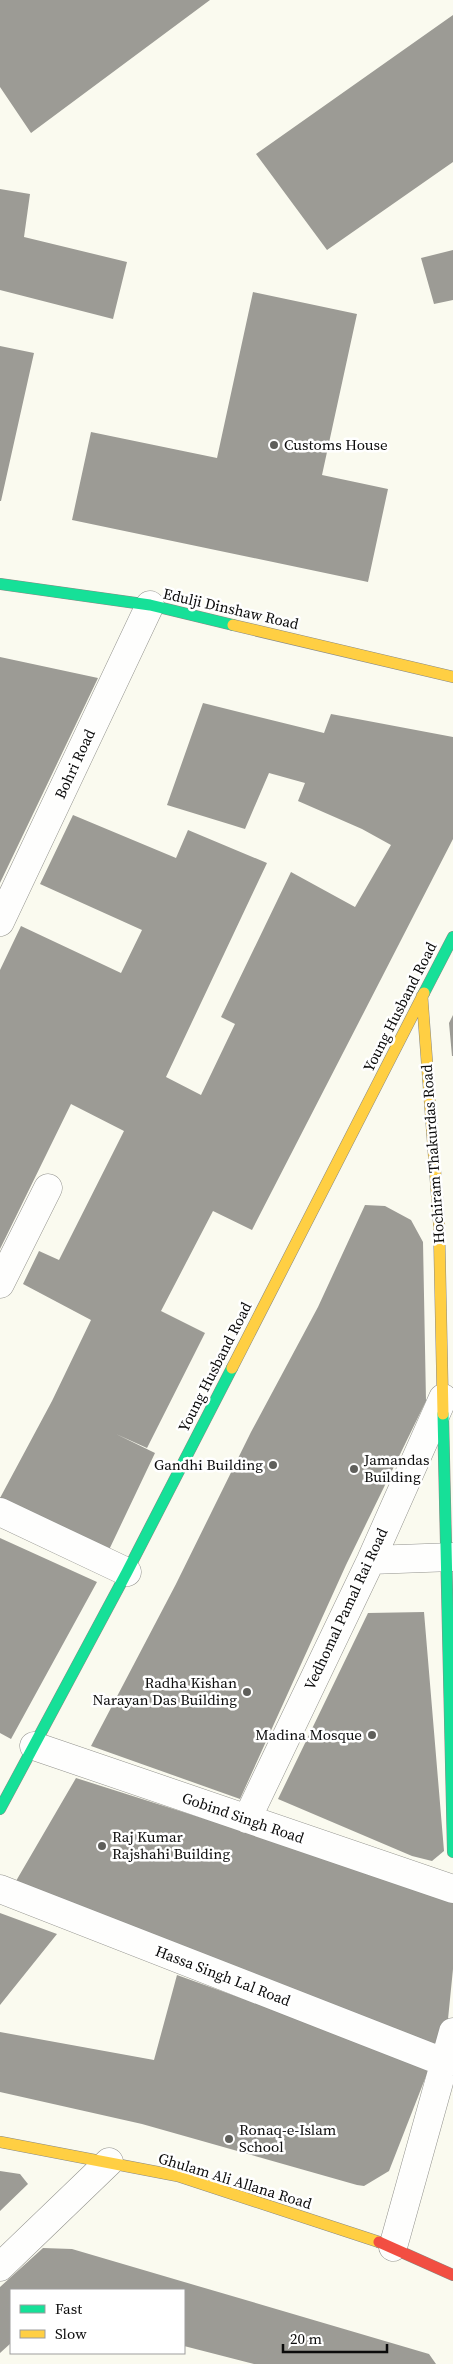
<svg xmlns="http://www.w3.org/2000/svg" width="453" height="2364" viewBox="0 0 453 2364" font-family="'Source Serif 4',serif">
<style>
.building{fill:#9c9b95}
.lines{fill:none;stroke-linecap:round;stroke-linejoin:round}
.street-casing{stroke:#93938e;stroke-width:29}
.fast-casing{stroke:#898984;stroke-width:12}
.slow-casing{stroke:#898984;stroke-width:12}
.jam-casing{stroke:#898984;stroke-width:12}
.street{stroke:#fefefd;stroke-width:28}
.fast{stroke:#16e098;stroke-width:11}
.slow{stroke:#ffcf43;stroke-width:11}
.jam{stroke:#f24e42;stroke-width:11}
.poi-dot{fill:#5f5f5b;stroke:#fff;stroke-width:2}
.labels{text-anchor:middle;stroke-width:5;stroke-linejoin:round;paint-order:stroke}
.poi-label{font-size:15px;fill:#0b0b0b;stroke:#fff;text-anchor:start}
.street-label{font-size:15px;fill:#0b0b0b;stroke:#fff}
</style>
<rect width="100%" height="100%" fill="#fafaef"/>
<path class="building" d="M0,0h210l-179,133 -31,-46z
M453,15v147l-126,88 -71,-96z
M0,189l30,5 -6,43 103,25 -14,57 -113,-29z
M453,250v50l-19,4 -13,-46z
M253,292l104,22 -35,161 66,14 -20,93 -296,-62 19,-88 126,26z
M0,346l34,7 -33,148h-1z
M0,657l98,21 -98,205z
M203,703l121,30 7,-19 122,23v102l-201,391 -39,-19 -52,100 44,22 -58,115 -31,-14 39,19 -47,99 -108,-54 52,-97 39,-81 -68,-36 16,-33 20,9 65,-129 -53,-27 -71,145v-279l21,-44 100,47 21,-43 -102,-46 33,-69 103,43 12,-28 79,33 -101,214 35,18 34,-71 -14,-7 70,-145 64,35 36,-62 -29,-16 -64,-28 7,-18 -36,-10 -24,56 -78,-24z
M453,1015v41h-1l-3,-33z
M365,1205l20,1 26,14 12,22 3,159 -80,164 -106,234 -149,-53 85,-162 75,-152 67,-125z
M0,1538l97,44 -86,157 -11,-6z
M424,1612l20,239 -12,10 -20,-5 -134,-57 90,-186z
M76,1778l377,120v71l-8,80 -429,-168z
M0,1913l57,21 -57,71z
M177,1975l253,91 -41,105 -25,15 -7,-1 -215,-61 -142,-32v-60l154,28z
M0,2171l20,3 8,10 -28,27z
M43,2248l29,1 357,105 7,10h-182l-70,-18v-56h-173v53l-11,10v-66z"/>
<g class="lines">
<g class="street-casing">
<path id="street" d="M0,922l150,-317
M0,1284l48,-96
M0,1512l127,60
M371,1560l82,-3
M34,1746l419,143
M247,1819l124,-259 72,-162
M0,1889l446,174
M393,2247l60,-215
M0,2267l109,-105"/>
</g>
<g class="fast-casing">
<path id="fast" d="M0,584l150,21 83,20
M424,993l29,-56
M443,1414l10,438
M0,1809l127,-237 105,-204"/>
</g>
<g class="slow-casing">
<path id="slow" d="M233,625l220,52
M422,996l17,227 4,191
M232,1368l192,-375
M0,2142l178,34 201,66"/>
</g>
<g class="jam-casing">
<path id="jam" d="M379,2242l74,33"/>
</g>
<use href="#street" class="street"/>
<use href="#fast" class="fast"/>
<use href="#slow" class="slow"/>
<use href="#jam" class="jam"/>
</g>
<g class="poi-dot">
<circle cx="274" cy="445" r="5"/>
<circle cx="273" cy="1465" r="5"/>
<circle cx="354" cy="1469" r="5"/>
<circle cx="247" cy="1692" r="5"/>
<circle cx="372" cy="1735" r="5"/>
<circle cx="102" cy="1846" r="5"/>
<circle cx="229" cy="2139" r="5"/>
</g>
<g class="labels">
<g class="poi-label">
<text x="284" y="450">Customs House</text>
<text x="364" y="1465">Jamandas<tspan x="364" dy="17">Building</tspan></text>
<text x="263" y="1470" text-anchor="end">Gandhi Building</text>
<text x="237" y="1688" text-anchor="end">Radha Kishan<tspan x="237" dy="17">Narayan Das Building</tspan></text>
<text x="362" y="1740" text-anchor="end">Madina Mosque</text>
<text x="112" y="1842">Raj Kumar<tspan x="112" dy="17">Rajshahi Building</tspan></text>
<text x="239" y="2135">Ronaq-e-Islam<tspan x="239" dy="17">School</tspan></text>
</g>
<g class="street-label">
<text transform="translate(231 609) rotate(13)" y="5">Edulji Dinshaw Road</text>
<text transform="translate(75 764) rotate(-65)" y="5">Bohri Road</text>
<text transform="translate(400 1007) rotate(-63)" y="5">Young Husband Road</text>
<text transform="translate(433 1154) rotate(-94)" y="5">Hochiram Thakurdas Road</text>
<text transform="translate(215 1367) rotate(-63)" y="5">Young Husband Road</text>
<text transform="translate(346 1609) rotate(-65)" y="5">Vedhomal Pamal Rai Road</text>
<text transform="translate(243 1818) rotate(19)" y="5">Gobind Singh Road</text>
<text transform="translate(223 1976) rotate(21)" y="5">Hassa Singh Lal Road</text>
<text transform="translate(235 2181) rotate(17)" y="5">Ghulam Ali Allana Road</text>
</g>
</g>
<rect x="10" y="2289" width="175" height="65" fill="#ffffff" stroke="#9d9d9d"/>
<rect x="20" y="2305" width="25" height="8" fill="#16e098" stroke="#9d9d9d"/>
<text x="55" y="2314" font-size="15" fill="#0b0b0b">Fast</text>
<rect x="20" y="2330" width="25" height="8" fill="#ffcf43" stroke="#9d9d9d"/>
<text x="55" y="2339" font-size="15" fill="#0b0b0b">Slow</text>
<path d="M283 2344v8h104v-8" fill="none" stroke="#0b0b0b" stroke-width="2.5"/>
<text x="290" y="2344" font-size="15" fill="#0b0b0b" stroke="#ffffff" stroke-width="4" paint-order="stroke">20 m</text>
</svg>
